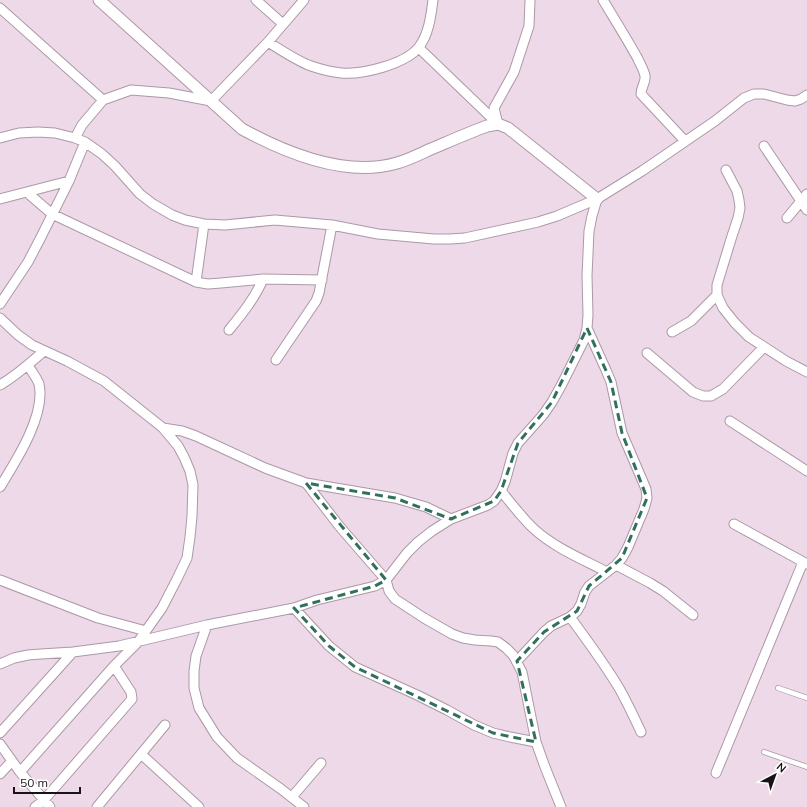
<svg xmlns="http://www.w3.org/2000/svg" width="807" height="807" viewBox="0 0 807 807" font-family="Mulish,sans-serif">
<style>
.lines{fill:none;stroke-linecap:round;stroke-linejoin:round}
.service-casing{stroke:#ac98a6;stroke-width:6}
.minor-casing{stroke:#ac98a6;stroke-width:11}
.tertiary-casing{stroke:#ac98a6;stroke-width:13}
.service{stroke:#fff;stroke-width:4.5}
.minor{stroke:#fff;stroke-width:9}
.tertiary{stroke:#fff;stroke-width:11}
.marked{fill:none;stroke:#32705c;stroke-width:3;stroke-dasharray:8 5;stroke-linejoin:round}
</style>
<rect width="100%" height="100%" fill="#eed9e8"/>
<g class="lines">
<g class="service-casing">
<path id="service" d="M778,688l29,10
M764,752l43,15"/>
</g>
<g class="minor-casing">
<path id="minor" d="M256,0l27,24
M603,0c12,20 24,39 35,59 2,5 6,11 7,17 1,6 -4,11 -4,18l44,47
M0,8l103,92
M268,42c13,8 29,19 43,24 9,3 20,6 30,7 21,2 65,-9 78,-26 10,-13 12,-32 14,-47
M419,48l79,76
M498,124l-4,-16 20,-36 15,-46 1,-26
M0,138l19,-5 19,-1 17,1 20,5 10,4 17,12 13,12 25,28 13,10 19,11 13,5 19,4 21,1 50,-5 57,5 46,9 56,5h16l15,-1 73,-16 19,-6 40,-17 45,-28 73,-50 29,-23 10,-4h10l23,6 8,1 6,-2 6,-4
M75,138l7,-13 21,-25 28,-10 38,3 42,8 57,-59 36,-42
M764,146l43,64
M726,170l11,21 2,9 1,8 -2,10 -6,18 -15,49v10l6,13 12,15 14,14 37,24 21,11
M28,192l2,3 22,19 144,68 12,2 13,-1 42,-4 59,1
M0,199l69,-18
M787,218l20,-24
M196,282l8,-58
M0,304l28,-42 12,-23 29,-58 16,-39
M0,318l18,17 14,10 35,16 37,20 59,47 15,18 6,11 6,14 3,14 -1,31 -2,21 -3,21 -10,21 -15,29 -24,34 -24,24 -94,106
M229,330c13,-16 26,-32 34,-51
M672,332l19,-11 26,-26
M647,353l46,39 10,4h8l12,-7 41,-42
M276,360l40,-59 3,-8 13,-68
M0,385c16,-9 30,-22 44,-34
M730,421l77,50
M163,428l19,3 14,5 69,32 41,15 89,15 31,9 25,12
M306,483l34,44 46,53 3,11 6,8 29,19 28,16 11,4 12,2 16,1 7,1 8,6 7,7 9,17 14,70 9,25 16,40
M0,487c16,-26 46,-72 39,-103 -2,-6 -8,-13 -11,-19
M501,491c11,13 21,27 33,38 21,19 48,30 73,43
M734,524l73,40
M616,565l34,18 13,8 30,24
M0,580l98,38 48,13
M294,608l35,38 26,21 62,28 30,15 27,15 19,8 17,4 26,5
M570,617c17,23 34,46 49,71 8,14 15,29 22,44
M207,625l-11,31 -2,15v17l5,20 18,29 20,21 44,31 23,18
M517,661l27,-29 7,-6 19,-9 7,-6 4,-7 4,-12 4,-6 27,-21 6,-7 6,-11 16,-38 3,-11 -1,-9 -24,-56 -11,-51 -5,-12 -19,-42
M0,664l14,-6 14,-3 13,-1 32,-2 46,-6 88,-21 87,-17 23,-8 58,-14 11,-6 21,-27 11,-11 14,-11 19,-12 37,-14 6,-4 7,-10 4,-9 8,-29 5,-10 25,-28 9,-13 10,-18 22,-44 3,-12 1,-13 -1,-39 2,-45 3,-15 5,-17
M0,733l73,-81
M0,744l20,28 30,35
M141,754l58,53
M716,773l87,-211
M0,774l12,-13
M292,797l29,-34
M35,807l9,-7 88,-101 -1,-7 -17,-26
M97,807l68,-82"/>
</g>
<g class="tertiary-casing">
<path id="tertiary" d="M99,0l143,129c44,24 104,49 155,34 11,-3 23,-9 34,-14 19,-8 37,-16 56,-23l11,-2 10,4 89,71"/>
</g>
<use href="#service" class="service"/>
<use href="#minor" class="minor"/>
<use href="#tertiary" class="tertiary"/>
</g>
<path class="marked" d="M587,328l24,54 11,51 25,65 -25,60 -33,28 -12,25 -33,21 -27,29 19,81 -43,-9 -138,-66 -26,-21 -35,-38 81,-22 11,-6 -80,-97 89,15 56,21 43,-18 7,-10 17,-48 34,-41z"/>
<g transform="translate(775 775) rotate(41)" stroke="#ffffff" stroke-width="3" paint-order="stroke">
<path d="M0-3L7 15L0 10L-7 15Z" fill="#191217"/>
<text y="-6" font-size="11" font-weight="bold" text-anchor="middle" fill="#191217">N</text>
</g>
<path d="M14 787v6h66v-6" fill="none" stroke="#191217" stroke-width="2"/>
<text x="20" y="787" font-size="12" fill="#191217" stroke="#ffffff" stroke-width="3" paint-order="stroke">50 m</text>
</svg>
